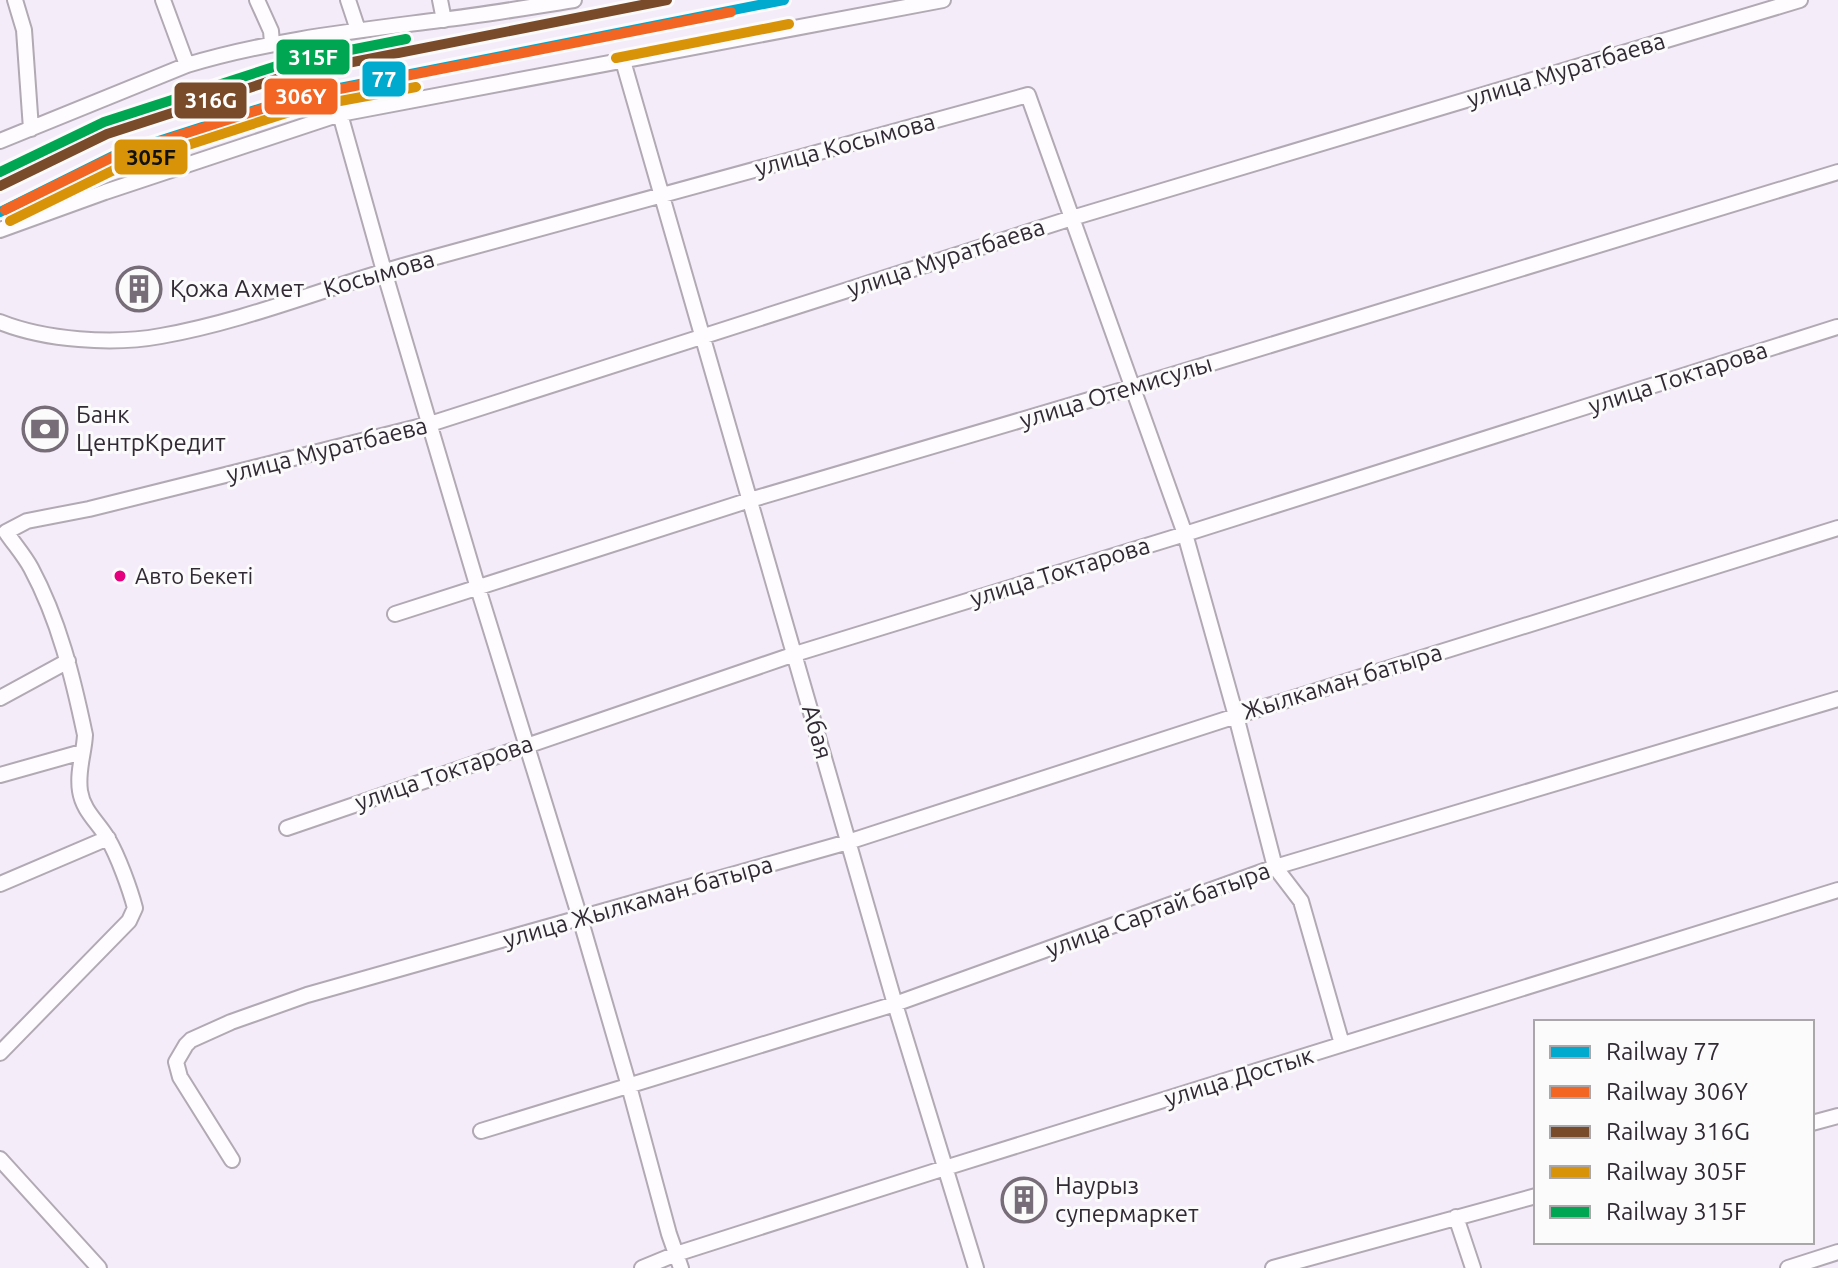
<svg xmlns="http://www.w3.org/2000/svg" width="1838" height="1268" viewBox="0 0 1838 1268" font-family="Ubuntu,sans-serif">
<style>
.lines{fill:none;stroke-linecap:round;stroke-linejoin:round}
.minor-casing{stroke:#b1a9b4;stroke-width:18}
.minor{stroke:#fefcfe;stroke-width:14}
.rail-1-casing{stroke:#fbfbfb;stroke-width:16}
.rail-2-casing{stroke:#fbfbfb;stroke-width:16}
.rail-3-casing{stroke:#fbfbfb;stroke-width:16}
.rail-4-casing{stroke:#fbfbfb;stroke-width:16}
.rail-5-casing{stroke:#fbfbfb;stroke-width:16}
.rail-1{stroke:#00a9ce;stroke-width:10}
.rail-2{stroke:#f26522;stroke-width:10}
.rail-3{stroke:#7a4b2a;stroke-width:10}
.rail-4{stroke:#d99308;stroke-width:10}
.rail-5{stroke:#00a651;stroke-width:10}
.bus-dot{fill:#e5007d;stroke:#fbfbfb;stroke-width:3}
.labels{text-anchor:middle;stroke-width:6;stroke-linejoin:round;paint-order:stroke}
.bus-label{font-size:22px;fill:#312934;stroke:#fbfbfb;text-anchor:start}
.street-label{font-size:24px;fill:#312934;stroke:#fbfbfb}
.poi-label{font-size:24px;fill:#312934;stroke:#fbfbfb;text-anchor:start}
.line-badge{stroke:#fbfbfb;stroke-width:3}
.badge-label{font-size:22px;text-anchor:middle;font-weight:bold;fill:#fff}
.pale-badge-label{font-size:22px;text-anchor:middle;font-weight:bold;fill:#111}
</style>
<rect width="100%" height="100%" fill="#f5ecf9"/>
<g class="lines">
<g class="minor-casing">
<path id="minor" d="M15,0l9,30 7,99
M163,0l24,65
M257,0l14,31 1,12
M348,0l10,30
M440,0l4,20
M623,61l272,943 81,264
M340,114l44,157 94,317 102,330 49,168 40,148 12,34
M0,141l187,-76c83,-25 168,-34 253,-45 45,-5 89,-13 134,-20
M0,230l105,-38 235,-78 603,-114
M0,322c45,18 112,23 161,14 85,-15 166,-49 249,-72 206,-56 412,-112 618,-169l157,439 51,182 39,151 26,34 41,143
M395,614l355,-114 383,-113 705,-215
M0,698l68,-37
M0,775l82,-23
M287,828l508,-174 390,-120 652,-207
M0,884l108,-46
M0,1053l129,-132 6,-13c-5,-19 -17,-52 -27,-69 -10,-17 -25,-28 -28,-48 -3,-20 4,-37 5,-56 -12,-57 -26,-115 -54,-167 -7,-13 -17,-24 -25,-36l21,-11 62,-12 341,-85 642,-206 728,-218
M1812,1123l26,-7
M481,1131l414,-127 380,-137 563,-168
M0,1159l99,109
M232,1160l-52,-83 -4,-15 10,-17 5,-5 40,-18 76,-27 541,-153 388,-126 602,-188
M1456,1217l17,51
M642,1268l34,-14 269,-86 893,-278
M1273,1268l263,-72
M1788,1268l50,-16"/>
</g>
<use href="#minor" class="minor"/>
<g class="rail-1-casing">
<path id="rail-1" d="M0,212l115,-57 184,-59 485,-96"/>
</g>
<g class="rail-2-casing">
<path id="rail-2" d="M5,210l110,-54 184,-59 432,-85"/>
</g>
<g class="rail-3-casing">
<path id="rail-3" d="M0,186l107,-52 185,-60 375,-74"/>
</g>
<g class="rail-4-casing">
<path id="rail-4" d="M616,58l173,-34
M10,221l110,-54 182,-59 114,-21"/>
</g>
<g class="rail-5-casing">
<path id="rail-5" d="M0,172l104,-50 185,-60 117,-23"/>
</g>
<use href="#rail-1" class="rail-1"/>
<use href="#rail-2" class="rail-2"/>
<use href="#rail-3" class="rail-3"/>
<use href="#rail-4" class="rail-4"/>
<use href="#rail-5" class="rail-5"/>
</g>
<defs>
<g id="building-ring" transform="scale(2.3)"><circle r="9.5" fill="#fbfbfb" stroke="#766d79" stroke-width="1.5"/><path d="M-4-6H4V6H1V3H-1V6H-4ZM-2.5-4.3h1.7v1.8h-1.7ZM.8-4.3h1.7v1.8H.8ZM-2.5-1h1.7V.8h-1.7ZM.8-1h1.7V.8H.8Z" fill="#766d79"/></g>
<g id="bank-ring" transform="scale(2.3)"><circle r="9.5" fill="#fbfbfb" stroke="#766d79" stroke-width="1.5"/><path d="M-6-4H6V4H-6ZM0-2.3a2.3 2.3 0 1 0 0 4.6a2.3 2.3 0 1 0 0-4.6Z" fill="#766d79"/></g>
</defs>
<g fill-rule="evenodd">
<use href="#building-ring" x="139" y="289"/>
<use href="#bank-ring" x="45" y="429"/>
<use href="#building-ring" x="1024" y="1200"/>
</g>
<circle class="bus-dot" cx="120" cy="576" r="7"/>
<g class="labels">
<g class="bus-label">
<text x="135" y="584">Авто Бекетi</text>
</g>
<g class="street-label">
<text transform="translate(1566 70) rotate(-17)" y="8">улица Муратбаева</text>
<text transform="translate(845 145) rotate(-15)" y="8">улица Косымова</text>
<text transform="translate(946 258) rotate(-18)" y="8">улица Муратбаева</text>
<text transform="translate(379 274) rotate(-16)" y="8">Косымова</text>
<text transform="translate(1678 378) rotate(-18)" y="8">улица Токтарова</text>
<text transform="translate(1116 392) rotate(-17)" y="8">улица Отемисулы</text>
<text transform="translate(327 450) rotate(-14)" y="8">улица Муратбаева</text>
<text transform="translate(1060 572) rotate(-17)" y="8">улица Токтарова</text>
<text transform="translate(1342 682) rotate(-17)" y="8">Жылкаман батыра</text>
<text transform="translate(817 732) rotate(74)" y="8">Абая</text>
<text transform="translate(444 773) rotate(-19)" y="8">улица Токтарова</text>
<text transform="translate(638 902) rotate(-16)" y="8">улица Жылкаман батыра</text>
<text transform="translate(1158 910) rotate(-20)" y="8">улица Сартай батыра</text>
<text transform="translate(1239 1077) rotate(-17)" y="8">улица Достык</text>
</g>
<g class="poi-label">
<text x="170" y="297">Қожа Ахмет</text>
<text x="76" y="423">Банк<tspan x="76" dy="28">ЦентрКредит</tspan></text>
<text x="1055" y="1194">Наурыз<tspan x="1055" dy="28">супермаркет</tspan></text>
</g>
</g>
<g class="line-badge">
<rect x="275" y="38" width="76" height="38" rx="8" fill="#00a651"/>
<rect x="361" y="60" width="46" height="38" rx="8" fill="#00a9ce"/>
<rect x="263" y="77" width="76" height="39" rx="8" fill="#f26522"/>
<rect x="173" y="81" width="75" height="39" rx="8" fill="#7a4b2a"/>
<rect x="113" y="138" width="76" height="38" rx="8" fill="#d99308"/>
</g>
<g class="badge-label">
<text x="313" y="65">315F</text>
<text x="384" y="87">77</text>
<text x="301" y="104">306Y</text>
<text x="211" y="108">316G</text>
</g>
<g class="pale-badge-label">
<text x="151" y="165">305F</text>
</g>
<rect x="1534" y="1020" width="280" height="224" fill="#fbfbfb" stroke="#aaa7ab" stroke-width="2"/>
<rect x="1550" y="1046" width="40" height="12" fill="#00a9ce" stroke="#aaa7ab" stroke-width="2"/>
<text x="1606" y="1060" font-size="24" fill="#312934">Railway 77</text>
<rect x="1550" y="1086" width="40" height="12" fill="#f26522" stroke="#aaa7ab" stroke-width="2"/>
<text x="1606" y="1100" font-size="24" fill="#312934">Railway 306Y</text>
<rect x="1550" y="1126" width="40" height="12" fill="#7a4b2a" stroke="#aaa7ab" stroke-width="2"/>
<text x="1606" y="1140" font-size="24" fill="#312934">Railway 316G</text>
<rect x="1550" y="1166" width="40" height="12" fill="#d99308" stroke="#aaa7ab" stroke-width="2"/>
<text x="1606" y="1180" font-size="24" fill="#312934">Railway 305F</text>
<rect x="1550" y="1206" width="40" height="12" fill="#00a651" stroke="#aaa7ab" stroke-width="2"/>
<text x="1606" y="1220" font-size="24" fill="#312934">Railway 315F</text>
</svg>
